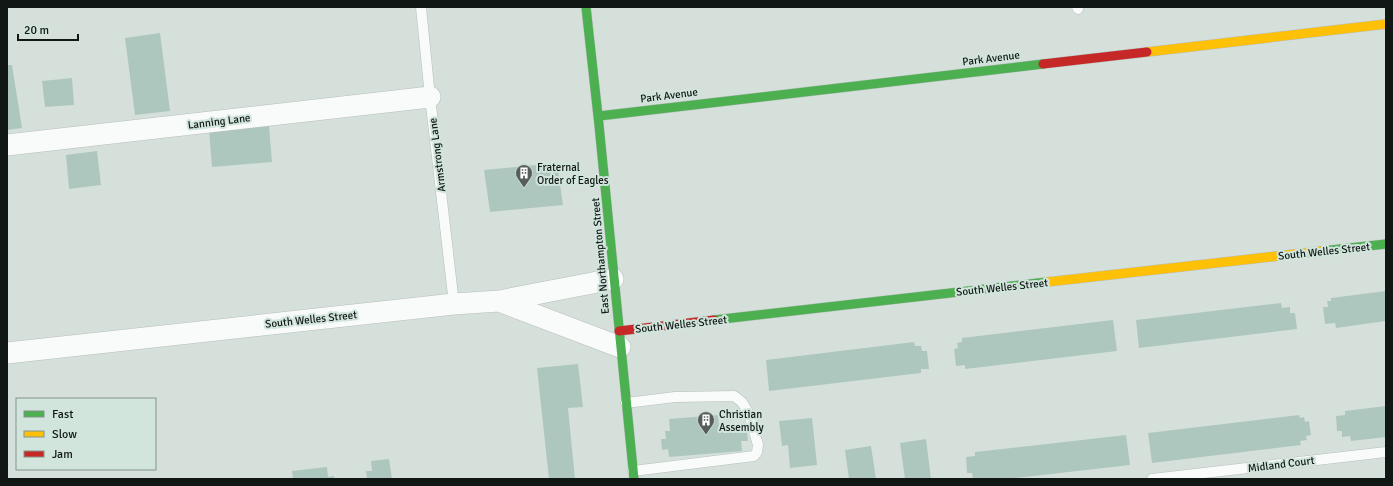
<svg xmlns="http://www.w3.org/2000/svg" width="1393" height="486" viewBox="0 0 1393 486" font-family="Signika,sans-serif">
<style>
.building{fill:#aec7be}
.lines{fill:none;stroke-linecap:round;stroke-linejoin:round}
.lane-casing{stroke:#b6bebb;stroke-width:11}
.street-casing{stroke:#b6bebb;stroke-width:22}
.fast-casing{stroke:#b6bebb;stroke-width:10}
.slow-casing{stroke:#b6bebb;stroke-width:10}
.jam-casing{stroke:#b6bebb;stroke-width:10}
.lane{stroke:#f9fafa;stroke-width:10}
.street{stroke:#f9fafa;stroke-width:21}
.fast{stroke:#4caf50;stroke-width:9}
.slow{stroke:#ffc107;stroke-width:9}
.jam{stroke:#c62828;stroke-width:9}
.labels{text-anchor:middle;stroke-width:4;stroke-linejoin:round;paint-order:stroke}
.street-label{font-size:11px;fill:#111715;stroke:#d1e5dc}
.poi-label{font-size:11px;fill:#111715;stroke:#d1e5dc;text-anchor:start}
</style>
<rect width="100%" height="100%" fill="#d6e0db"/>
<path class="building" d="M160,33l10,78 -35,4 -10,-77z
M7,65h5l10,63 -15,2z
M72,78l2,27 -29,2 -3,-26z
M269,126l3,36 -60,5 -3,-37z
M97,151l4,34 -32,4 -3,-34z
M557,163l6,42 -73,7 -6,-42z
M1386,291v30l-50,7 -1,-5 -10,1 -2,-17h5l-1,-6h4v-3z
M1281,303l1,5 8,-1v6h5l2,16 -158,19 -3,-28z
M1113,320l4,31 -152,18v-4l-9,1 -2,-17 4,-1 -1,-5 5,-1v-4z
M914,342l1,4h6l1,5h5l2,18h-8v4l-152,18 -3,-31z
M578,364l5,43 -15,1 7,71h-26l-12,-111z
M1386,406v31l-35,4 -1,-5 -8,1v-6h-5l-1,-15 9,-1v-4z
M718,415l1,11 27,-2 2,17h-7l1,10 -73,6 -1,-8 -6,1 -1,-11h5l-1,-8h5l-1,-12z
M1299,415l1,3 4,-1 1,5 4,-1 2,14 -5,1 1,4 -7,1 1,4 -149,18 -4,-30z
M812,418l5,47 -27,3 -2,-23 -6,1 -3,-25z
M1126,435l4,30 -123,14 -34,-1 -1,-5h-5l-1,-16 9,-1v-4z
M926,439l5,40h-26l-5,-36z
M871,446l5,33h-27l-4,-29z
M389,459l3,20h-25l-1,-8h6l-1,-10z
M327,467l1,10 6,-1v3h-41l-1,-8z"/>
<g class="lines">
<g class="lane-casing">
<path id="lane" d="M421,7l9,90 24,207
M1077,7l1,2
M626,403l49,-6 59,-1 8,6 7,12 9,31 -1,7 -3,4 -121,15
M1152,479l234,-27"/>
</g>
<g class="street-casing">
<path id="street" d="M7,145l423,-48
M499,301l121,46
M7,353l447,-49 45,-3 114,-22"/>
</g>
<g class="fast-casing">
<path id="fast" d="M586,7l13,118 35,354
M599,116l444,-52
M1322,251l64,-7
M714,320l333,-38"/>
</g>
<g class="slow-casing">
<path id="slow" d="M1147,52l239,-28
M1047,282l275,-31"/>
</g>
<g class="jam-casing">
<path id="jam" d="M1043,64l104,-12
M619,331l95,-11"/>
</g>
<use href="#lane" class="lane"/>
<use href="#street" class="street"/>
<use href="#fast" class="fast"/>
<use href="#slow" class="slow"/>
<use href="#jam" class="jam"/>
</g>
<defs>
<g id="building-pin" transform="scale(0.9)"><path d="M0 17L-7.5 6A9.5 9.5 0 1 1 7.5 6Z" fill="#565d5a" stroke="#d1e5dc"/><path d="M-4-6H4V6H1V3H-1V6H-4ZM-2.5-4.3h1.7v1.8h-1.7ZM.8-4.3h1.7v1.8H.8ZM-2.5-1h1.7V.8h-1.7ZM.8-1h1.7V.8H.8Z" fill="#fff"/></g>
</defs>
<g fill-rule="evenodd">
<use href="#building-pin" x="524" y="173"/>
<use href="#building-pin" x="706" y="420"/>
</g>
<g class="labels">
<g class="street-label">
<text transform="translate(991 58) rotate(-7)" y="4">Park Avenue</text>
<text transform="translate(669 95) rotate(-7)" y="4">Park Avenue</text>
<text transform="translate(219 121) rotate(-7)" y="4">Lanning Lane</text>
<text transform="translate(437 155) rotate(-97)" y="4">Armstrong Lane</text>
<text transform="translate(1324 251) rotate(-6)" y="4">South Welles Street</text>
<text transform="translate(600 256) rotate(-95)" y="4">East Northampton Street</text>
<text transform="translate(1002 287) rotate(-6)" y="4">South Welles Street</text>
<text transform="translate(311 319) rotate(-6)" y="4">South Welles Street</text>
<text transform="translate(681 324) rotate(-6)" y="4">South Welles Street</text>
<text transform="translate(1281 464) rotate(-7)" y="4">Midland Court</text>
</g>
<g class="poi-label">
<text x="537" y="171">Fraternal<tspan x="537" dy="13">Order of Eagles</tspan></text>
<text x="719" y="418">Christian<tspan x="719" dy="13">Assembly</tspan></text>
</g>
</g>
<rect width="1393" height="486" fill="none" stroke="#111715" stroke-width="16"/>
<rect x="16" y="398" width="140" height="72" fill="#d1e5dc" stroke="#84938c"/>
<rect x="24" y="411" width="20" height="6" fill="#4caf50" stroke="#84938c"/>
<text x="52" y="418" font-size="12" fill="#111715">Fast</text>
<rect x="24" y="431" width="20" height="6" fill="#ffc107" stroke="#84938c"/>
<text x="52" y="438" font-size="12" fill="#111715">Slow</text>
<rect x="24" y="451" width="20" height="6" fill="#c62828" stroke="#84938c"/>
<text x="52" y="458" font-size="12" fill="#111715">Jam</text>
<path d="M18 34v6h60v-6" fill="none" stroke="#111715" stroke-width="2"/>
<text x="24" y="34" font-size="12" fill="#111715" stroke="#d1e5dc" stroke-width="3" paint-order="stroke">20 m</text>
</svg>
